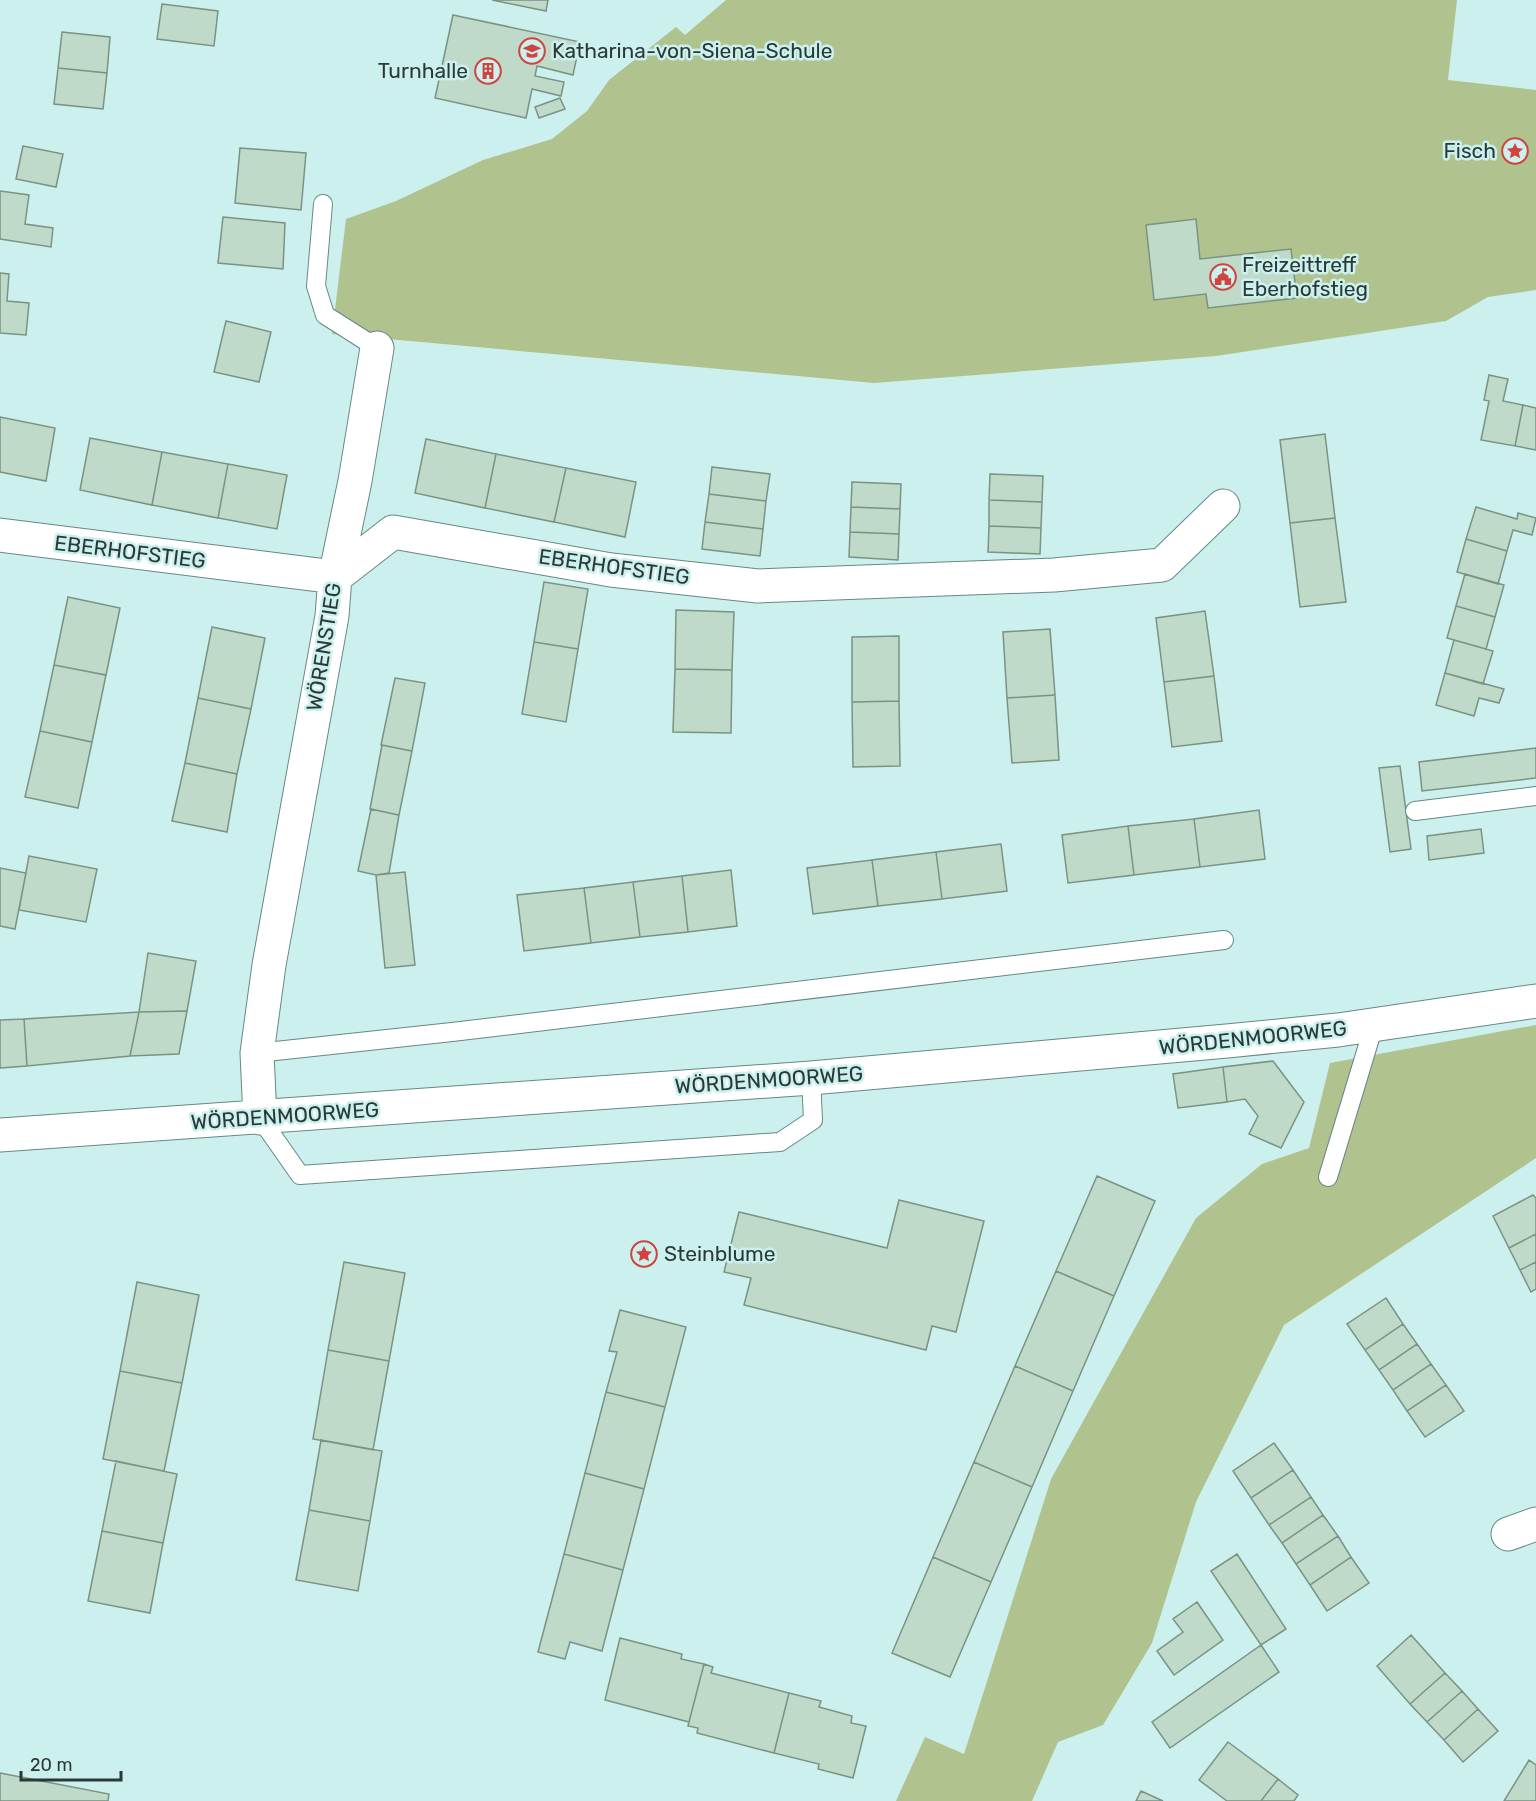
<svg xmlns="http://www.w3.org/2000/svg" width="1536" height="1801" viewBox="0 0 1536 1801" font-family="Rubik,sans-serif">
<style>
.green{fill:#b0c38f}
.building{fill:#bfdac8;stroke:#7a9383;stroke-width:1.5}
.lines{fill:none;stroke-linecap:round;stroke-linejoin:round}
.service-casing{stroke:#678885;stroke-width:20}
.minor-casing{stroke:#678885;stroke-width:35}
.service{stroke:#fff;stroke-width:18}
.minor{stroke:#fff;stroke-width:33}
.labels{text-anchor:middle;stroke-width:5;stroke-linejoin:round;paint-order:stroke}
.poi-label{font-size:21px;fill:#2a3937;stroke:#ccf0ed;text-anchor:start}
.street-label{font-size:21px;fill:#2a3937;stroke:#ccf0ed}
</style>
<rect width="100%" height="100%" fill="#ccf0ed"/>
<path class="green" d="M726,0h731l-9,80 88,10v200l-48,7 -42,24 -230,35 -342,27 -542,-49 14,-115 50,-18 87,-41 69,-21 35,-28 22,-31 67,-53 9,8z
M1536,1025v133l-252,167 -88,177 -44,141 -49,82 -45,17 -26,59h-136l29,-64 39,17 87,-275 145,-261 66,-54 47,-16 21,-85z"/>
<path class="building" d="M492,0h56l-2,11z
M162,4l56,7 -4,35 -57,-7z
M453,15l127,27 -7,33 -36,-9 -2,10 29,6 -3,14 -29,-7 -6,29 -91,-20z
M62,32l48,5 -3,36 -49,-5z
M58,68l49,5 -4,36 -49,-5z
M560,98l5,11 -26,9 -4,-11z
M23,146l40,8 -7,33 -40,-8z
M240,148l66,5 -5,57 -66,-7z
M0,191l29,4 -4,29 28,4 -2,19 -51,-8z
M223,217l62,6 -2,46 -65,-6z
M1196,219l4,40 91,-10 6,49 -89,10 -2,-14 -52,6 -8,-75z
M0,273l9,1 -2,27 22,2 -3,32 -26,-2z
M226,321l45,11 -12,50 -45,-10z
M1489,375l19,4 -5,22 20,4 -8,41 -34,-6 8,-39 -5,-1z
M1523,405l13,3v42l-21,-4z
M0,417l55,11 -9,53 -46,-9z
M1325,434l10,84 -45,5 -10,-83z
M90,438l72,14 -10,53 -72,-15z
M426,439l70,15 -11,54 -70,-15z
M162,452l66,12 -10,54 -66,-13z
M496,454l70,14 -12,54 -69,-14z
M228,464l59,11 -10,54 -59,-11z
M712,467l58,7 -4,27 -57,-7z
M566,468l70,14 -11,55 -71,-15z
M990,474l53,2 -1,26 -53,-2z
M852,482l49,2 -1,25 -49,-2z
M709,494l57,7 -3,28 -58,-7z
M989,500l53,2 -1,26 -52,-2z
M851,507l49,2 -1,25 -49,-2z
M1476,507l41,12 1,-6 18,5 -4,17 -19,-5 -6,21 -41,-12z
M1335,518l11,84 -46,5 -10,-84z
M705,522l58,7 -3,27 -58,-7z
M989,526l52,2 -1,26 -52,-2z
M850,532l49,2 -1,26 -49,-3z
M1466,539l41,12 -9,33 -41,-12z
M1465,574l39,11 -9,32 -39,-11z
M544,582l44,7 -10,60 -44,-7z
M68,597l52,11 -14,67 -52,-10z
M1456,606l39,11 -9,32 -39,-11z
M676,610l58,2 -2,58 -57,-1z
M1205,611l9,65 -50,6 -8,-64z
M212,627l53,11 -14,71 -53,-11z
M1050,629l5,66 -48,3 -4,-66z
M899,636v65l-47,1v-65z
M1454,640l39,11 -10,33 -38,-11z
M534,642l44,7 -12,73 -44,-8z
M54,665l52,10 -14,67 -52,-11z
M675,669l57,1 -1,63 -58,-1z
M1445,673l59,16 -5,14 -20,-5 -5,18 -38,-11z
M1214,676l8,65 -50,6 -8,-65z
M395,678l30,5 -13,68 -31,-6z
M1055,695l4,65 -47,3 -5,-65z
M198,698l53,11 -14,65 -52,-11z
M899,701l1,65 -47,1 -1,-65z
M40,731l52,11 -14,66 -53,-11z
M382,745l30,6 -13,64 -29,-6z
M1536,748v30l-114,13 -3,-29z
M185,763l52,11 -10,58 -55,-11z
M1400,766l11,83 -21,3 -11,-84z
M371,809l28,6 -10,58 -13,2 -18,-4z
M1259,810l6,49 -65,8 -6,-48z
M1194,819l6,48 -66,8 -6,-49z
M1128,826l6,49 -66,8 -6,-48z
M1481,829l3,24 -55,7 -2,-24z
M1001,844l6,47 -65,8 -6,-47z
M936,852l6,47 -64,7 -6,-46z
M29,856l68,13 -11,53 -67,-12z
M872,860l6,46 -65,8 -6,-46z
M0,868l26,5 -11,56 -15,-3z
M731,870l6,56 -49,6 -6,-56z
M405,872l10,93 -30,3 -9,-93z
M682,876l6,56 -48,5 -7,-55z
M633,882l7,55 -49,6 -7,-55z
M584,888l7,55 -67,8 -7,-56z
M148,953l48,8 -9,50 -48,1z
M187,1011l-8,43 -49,2 9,-44z
M139,1012l-9,44 -103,10 -3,-47z
M24,1019l3,47 -27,2v-48z
M1273,1061l31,41 -23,46 -32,-14 9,-18 -13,-17 -18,3 -4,-35z
M1223,1067l4,35 -49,6 -5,-34z
M1097,1176l58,25 -41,95 -58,-25z
M1533,1195l3,3v36l-27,14 -16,-32z
M899,1200l85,21 -28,111 -24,-6 -6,24 -182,-45 7,-27 -27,-6 15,-60 148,36z
M1536,1234v28l-16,8 -11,-22z
M344,1262l61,11 -16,88 -61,-11z
M1536,1262v27l-5,3 -11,-22z
M1056,1271l58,25 -41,95 -58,-25z
M137,1282l62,13 -17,88 -62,-12z
M1386,1298l17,26 -38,26 -18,-26z
M620,1310l66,17 -21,80 -59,-15 11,-40 -8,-1z
M1403,1324l14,20 -38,26 -14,-20z
M1417,1344l14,20 -38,26 -14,-20z
M328,1350l61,11 -16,89 -60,-11z
M1431,1364l15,21 -39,26 -14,-21z
M1015,1366l58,25 -41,96 -58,-25z
M120,1371l62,12 -18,88 -61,-12z
M1446,1385l18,26 -39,26 -18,-26z
M606,1392l59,15 -21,82 -59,-16z
M321,1440l61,11 -12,70 -61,-11z
M1274,1443l19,27 -42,28 -18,-27z
M116,1461l61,13 -14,69 -61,-12z
M974,1462l58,25 -41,95 -58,-25z
M1293,1470l18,27 -42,28 -18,-27z
M585,1473l59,16 -21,81 -59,-16z
M1311,1497l12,18 -41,28 -13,-18z
M309,1510l61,11 -12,70 -62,-11z
M1323,1515l15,21 -42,28 -14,-21z
M102,1531l61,12 -13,70 -62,-12z
M1338,1536l13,21 -41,28 -14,-21z
M564,1554l59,16 -21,81 -32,-9 -5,17 -27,-7z
M1237,1554l49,75 -25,16 -50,-74z
M933,1557l58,25 -41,95 -58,-24z
M1351,1557l18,26 -42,28 -17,-26z
M1197,1602l26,38 -49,35 -17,-24 26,-19 -10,-13z
M1411,1635l34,38 -35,31 -33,-38z
M620,1638l62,16 -1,5 23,5 -15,58 -84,-22z
M1261,1645l18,27 -109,76 -18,-26z
M704,1664l9,3 -2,6 78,20 -15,60 -77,-20 1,-5 -10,-2z
M1445,1673l17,18 -35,31 -17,-18z
M1462,1691l16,18 -34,31 -17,-18z
M789,1693l32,8 -2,6 33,9 -1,7 15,3 -13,52 -35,-9 1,-5 -45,-11z
M1478,1709l20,22 -35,31 -19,-22z
M1228,1742l50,37 -17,22h-34l-28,-21z
M1529,1760l7,5v36h-32z
M0,1773l109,21 -1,7h-108z
M1278,1779l20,16 -4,6h-33z
M1141,1791l22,10h-27z"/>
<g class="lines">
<g class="service-casing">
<path id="service" d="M323,204l-7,82 9,29 52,33
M1415,811l121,-15
M257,1053l195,-21 772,-92
M260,1118l40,57 480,-33 33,-22 -2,-42
M1328,1177l46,-152"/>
</g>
<g class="minor-casing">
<path id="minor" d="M0,535l335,42 58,-45 218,38 147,16 296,-11 108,-10 61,-59
M260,1118l-3,-65 12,-88 63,-349 3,-39 20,-96 22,-133
M0,1135l811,-57 416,-37 111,-11 198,-29
M1508,1534l28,-10"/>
</g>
<use href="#service" class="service"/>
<use href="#minor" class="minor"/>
</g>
<defs>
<g id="school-ring" transform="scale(1.35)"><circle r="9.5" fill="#ccf0ed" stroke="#d1433e" stroke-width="1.5"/><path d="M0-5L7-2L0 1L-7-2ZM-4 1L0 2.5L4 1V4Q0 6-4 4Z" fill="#d1433e"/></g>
<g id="building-ring" transform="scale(1.35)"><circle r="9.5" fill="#ccf0ed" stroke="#d1433e" stroke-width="1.5"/><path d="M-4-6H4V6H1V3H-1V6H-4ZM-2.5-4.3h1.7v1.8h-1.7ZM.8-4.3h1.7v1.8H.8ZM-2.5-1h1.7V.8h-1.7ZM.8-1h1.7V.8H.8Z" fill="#d1433e"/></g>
<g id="sight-ring" transform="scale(1.35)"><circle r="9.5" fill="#ccf0ed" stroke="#d1433e" stroke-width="1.5"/><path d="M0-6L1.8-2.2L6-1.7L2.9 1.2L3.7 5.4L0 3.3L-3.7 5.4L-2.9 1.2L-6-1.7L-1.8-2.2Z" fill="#d1433e"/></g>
<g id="civic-ring" transform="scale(1.35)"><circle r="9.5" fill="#ccf0ed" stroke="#d1433e" stroke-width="1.5"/><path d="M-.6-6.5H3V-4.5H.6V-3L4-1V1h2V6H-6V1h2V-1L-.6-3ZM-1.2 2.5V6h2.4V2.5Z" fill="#d1433e"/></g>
</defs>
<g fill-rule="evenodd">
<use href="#school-ring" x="532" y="51"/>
<use href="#building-ring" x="488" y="71"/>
<use href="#sight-ring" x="1515" y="151"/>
<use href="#civic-ring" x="1223" y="277"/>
<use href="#sight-ring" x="644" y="1254"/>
</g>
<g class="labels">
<g class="poi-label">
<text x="552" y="58">Katharina-von-Siena-Schule</text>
<text x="468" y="78" text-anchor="end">Turnhalle</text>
<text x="1496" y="158" text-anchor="end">Fisch</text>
<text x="1242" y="272">Freizeittreff<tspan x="1242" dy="24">Eberhofstieg</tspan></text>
<text x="664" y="1261">Steinblume</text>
</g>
<g class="street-label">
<text transform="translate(130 552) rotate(7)" y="7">EBERHOFSTIEG</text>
<text transform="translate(614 567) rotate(8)" y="7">EBERHOFSTIEG</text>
<text transform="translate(324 647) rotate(-81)" y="7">WÖRENSTIEG</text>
<text transform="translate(1253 1038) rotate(-6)" y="7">WÖRDENMOORWEG</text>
<text transform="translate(769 1080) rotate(-4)" y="7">WÖRDENMOORWEG</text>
<text transform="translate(285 1116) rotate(-4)" y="7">WÖRDENMOORWEG</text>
</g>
</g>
<path d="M21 1771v9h100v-9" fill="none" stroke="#2a3937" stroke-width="3"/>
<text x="30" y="1771" font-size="18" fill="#2a3937" stroke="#ccf0ed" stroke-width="4.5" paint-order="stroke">20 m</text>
</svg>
